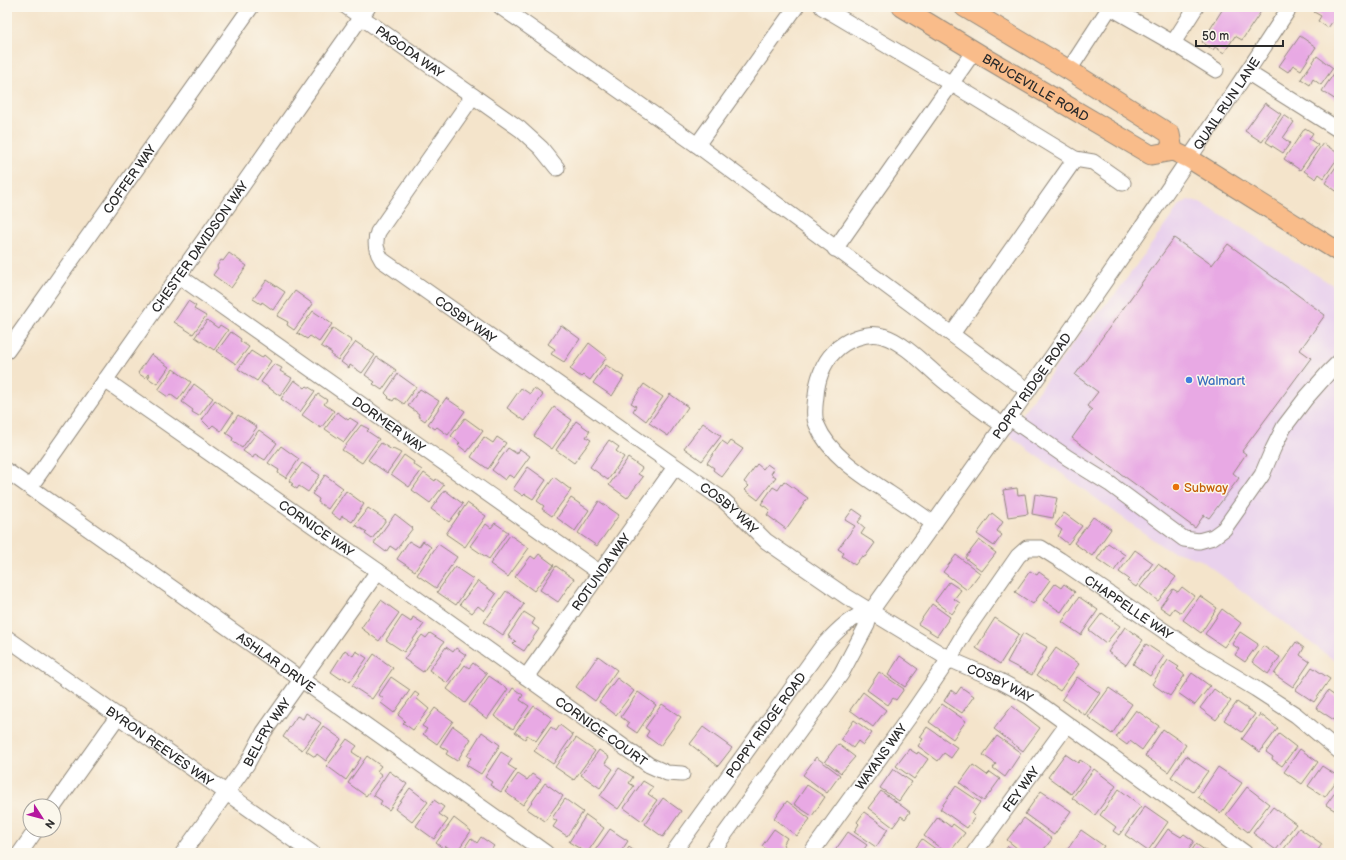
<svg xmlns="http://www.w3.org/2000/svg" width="1346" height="860" viewBox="0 0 1346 860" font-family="'Balsamiq Sans',sans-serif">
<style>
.built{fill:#e9d1ed}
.building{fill:#e8a9e4}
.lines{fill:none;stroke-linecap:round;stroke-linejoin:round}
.minor-casing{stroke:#90887b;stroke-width:17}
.major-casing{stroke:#90887b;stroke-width:21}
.minor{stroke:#fff;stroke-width:15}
.major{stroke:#f9bc8a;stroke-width:19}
.shop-dot{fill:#3f7fe0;stroke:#fbf7ec;stroke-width:1.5}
.food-dot{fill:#e8710a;stroke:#fbf7ec;stroke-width:1.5}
.labels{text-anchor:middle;stroke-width:3;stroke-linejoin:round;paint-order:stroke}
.street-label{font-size:13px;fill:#2b2b2b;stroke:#fbf7ec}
.shop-label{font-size:13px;fill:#366cbe;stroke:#fbf7ec;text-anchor:start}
.food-label{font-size:13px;fill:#c56008;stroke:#fbf7ec;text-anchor:start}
</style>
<rect width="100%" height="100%" fill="#fbf7ec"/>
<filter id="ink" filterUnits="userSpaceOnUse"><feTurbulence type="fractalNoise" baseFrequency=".025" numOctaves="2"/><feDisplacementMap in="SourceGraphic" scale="8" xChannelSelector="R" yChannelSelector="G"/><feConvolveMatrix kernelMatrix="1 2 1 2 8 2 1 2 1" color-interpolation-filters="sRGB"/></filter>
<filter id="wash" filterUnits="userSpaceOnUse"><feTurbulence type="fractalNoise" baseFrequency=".012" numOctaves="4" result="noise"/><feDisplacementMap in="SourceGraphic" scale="16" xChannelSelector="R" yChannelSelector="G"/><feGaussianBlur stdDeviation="0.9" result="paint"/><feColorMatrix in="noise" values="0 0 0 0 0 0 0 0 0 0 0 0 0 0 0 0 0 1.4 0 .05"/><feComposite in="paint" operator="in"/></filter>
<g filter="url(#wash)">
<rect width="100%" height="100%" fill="#f4e4cb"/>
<path class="built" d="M1188,200l12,2 139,87v375l-138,-104 -35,-11 -159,-115 75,-103 35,-39 62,-86z"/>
<g id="blocks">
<path class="building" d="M1224,7h40l-22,33 -7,-4 -11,17 -9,-6 -2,3 -11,-8z
M1318,7h21v5l-11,16 -10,-7 3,-5 -7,-4z
M1300,36l16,11 -15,23 -8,-5 -5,7 -9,-6z
M1317,56l16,12 -12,17 -8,-6 -3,6 -9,-6z
M1339,66v36l-17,-11z
M1265,103l16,11 -19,28 -17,-11z
M1284,115l10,7 -11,16 7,5 -7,10 -17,-11z
M1305,128l8,5 -4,6 9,6 -18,25 -16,-11z
M1323,143l16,11v2l-15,22 -5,-4 -3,5 -12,-8z
M1339,162v31l-14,-10z
M1174,238l38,27 16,-21 97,71 -25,35 11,8 -69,93 4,3 -13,19 6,5 -30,40 -5,-3 -9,13 -123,-90 20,-28 -5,-4 11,-14 -23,-17z
M229,253l18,13 -16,22 -18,-13 5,-7 -1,-2 4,-6 2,1z
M267,280l18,12 -12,18 -11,-8 -1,2 -8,-5z
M295,291l18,13 -19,26 -7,-5 1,-3 -11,-6z
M188,301l8,5 -2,3 12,7 -13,18 -19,-12z
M313,311l19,13 -13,18 -9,-6 -3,3 -10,-6z
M207,320l11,8 2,-3 8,5 -14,20 -19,-13z
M561,325l19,14 -16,23 -13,-8 4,-5 -7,-5z
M333,328l19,13 -14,19 -7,-5 1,-2 -11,-7z
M231,332l10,7 -1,2 9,6 -13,17 -19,-13z
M356,342l19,13 -13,18 -12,-8 -1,3 -8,-6z
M589,343l18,14 -17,23 -7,-5 -2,2 -11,-8z
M251,351l11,7 2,-3 7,6 -14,20 -19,-12z
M151,354l18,13 -12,17 -9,-6 2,-3 -2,-1 -3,4 -7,-5z
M377,357l19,13 -14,20 -9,-6 2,-2 -10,-7z
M274,364l8,4 -2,3 12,7 -12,18 -19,-14z
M606,365l18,12 -12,19 -19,-13z
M173,369l18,13 -13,18 -8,-6 -2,3 -10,-7z
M398,374l18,13 -12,17 -9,-6 -2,3 -5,-3 1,-1 -4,-4z
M294,380l11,8 2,-2 8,5 -15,21 -19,-13z
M194,384l19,14 -14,18 -7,-4 1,-2 -11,-8z
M644,384l19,13 -17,24 -13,-10 3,-5 -5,-3z
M521,388l9,6 4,-6 9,7 -18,26 -18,-13z
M420,389l19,12 -14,20 -7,-5 1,-2 -11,-8z
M318,394l9,6 -3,4 10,7 -13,17 -19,-13z
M670,394l18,13 -20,29 -19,-13z
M446,398l19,13 -17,24 -11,-8 -2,2 -7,-5z
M215,400l18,13 -12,18 -8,-6 -3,3 -8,-8z
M554,407l18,13 -20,29 -18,-13z
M337,412l11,8 2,-2 8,5 -14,19 -19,-13z
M238,415l19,12 -15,21 -10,-7 1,-3 -7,-5z
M465,418l18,13 -16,21 -9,-7 2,-2 -9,-7z
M576,421l14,10 -4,6 5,3 -17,23 -18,-13z
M703,423l18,13 -19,25 -18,-13z
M361,425l8,4 -2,2 12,8 -17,24 -20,-13z
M259,430l18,13 -12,17 -10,-6 -2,4 -10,-7z
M484,437l9,6 4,-6 9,6 -18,26 -17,-12z
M609,440l10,7 -3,4 8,6 -16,23 -18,-13z
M722,441l6,4 3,-4 12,8 -21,28 -9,-7 1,-2 -7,-5z
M381,443l11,7 1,-1 8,4 -14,20 -19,-13z
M281,446l18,13 -13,19 -8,-5 1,-3 -11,-7z
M508,448l9,6 3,-5 10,7 -16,22 -5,-3 -4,5 -13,-10z
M404,455l10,7 -1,2 9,6 -13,17 -18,-13z
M628,458l14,10 -4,6 5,3 -16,21 -18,-13z
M302,463l18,12 -12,17 -9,-6 -2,3 -6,-4 2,-1 -4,-3z
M757,464l6,5 4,-5 7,5 -3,5 5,3 -18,23 -13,-10 4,-4 -5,-4z
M528,467l18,13 -13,19 -8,-5 -2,2 -10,-7z
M424,473l11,8 1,-2 8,6 -14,18 -18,-13z
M325,475l18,13 -15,21 -10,-7 1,-3 -7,-5z
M554,477l17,13 -19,26 -10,-7 2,-3 -7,-5z
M784,481l24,17 -22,31 -19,-14 3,-5 -9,-6 12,-17 5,3z
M1017,488l1,7 7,-1 3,20 -20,3 -5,-27z
M445,490l18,14 -14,18 -18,-13z
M346,491l18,13 -12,18 -10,-6 -2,4 -9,-7z
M1035,494l22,4 -4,20 -21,-4z
M571,498l18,12 -14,21 -18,-13z
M599,501l20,14 -22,31 -19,-13z
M467,503l19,13 -21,31 -19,-13z
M368,508l18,12 -14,19 -7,-5 2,-2 -12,-7z
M853,509l10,7 -5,6 7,6 -4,6 14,9 -10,14 -3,-1 -7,9 -13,-9 2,-3 -6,-4 17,-23 -10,-6z
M992,513l11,9 -6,9 5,4 -8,11 -17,-12z
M1064,513l18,13 -14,18 -10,-8 4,-6 -7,-5z
M395,514l18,14 -17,22 -6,-4 -4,6 -12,-9z
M1093,517l18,12 -19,27 -18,-13z
M495,523l13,9 -19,27 -19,-13 16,-22 5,4z
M510,535l19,13 -21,29 -18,-13z
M979,540l17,13 -14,18 -17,-13z
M409,541l10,6 4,-6 8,6 -16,24 -18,-12z
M1108,543l17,12 -11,16 -17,-12z
M438,544l19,13 -21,31 -19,-13z
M1135,550l18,13 -17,24 -9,-6 2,-2 -10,-7z
M539,554l15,11 -20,26 -19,-14 16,-21 4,3z
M956,555l24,18 -13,17 -24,-18z
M1158,564l18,13 -18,24 -18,-14z
M556,566l18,13 -16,23 -18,-12z
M455,567l18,12 -17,26 -19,-13z
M1030,571l7,4 2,-3 11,8 -17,24 -18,-12z
M478,581l18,13 -12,17 -6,-5 -6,7 -12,-9z
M949,582l12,8 -7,9 6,4 -8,11 -17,-13z
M1055,584l6,4 3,-4 11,8 -14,20 -18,-12z
M1182,587l12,9 -13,17 -7,-5 -4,6 -10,-7 13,-18 5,3z
M506,591l18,13 -21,31 -19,-13z
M1200,596l17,12 -16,25 -18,-13z
M1079,597l19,13 -17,25 -19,-13z
M381,600l18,13 -20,28 -18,-13z
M932,604l18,13 -13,19 -19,-12z
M1222,609l19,14 -17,24 -19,-13z
M524,612l11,7 -3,5 7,5 -15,22 -11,-7 3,-3 -8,-5z
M1102,613l18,13 -14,17 -17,-13z
M402,616l9,6 2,-5 11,7 -20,28 -18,-12z
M995,618l24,16 -19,30 -24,-16z
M1125,627l18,13 -17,25 -18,-13z
M1240,632l18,12 -13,18 -10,-7 4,-6 -7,-5z
M430,633l14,9 -21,30 -19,-13 18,-24 4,3z
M1023,633l24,14 -15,28 -25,-13z
M1296,642l8,6 -4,7 10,7 -17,25 -19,-13z
M1146,644l18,12 -14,20 -17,-12z
M1263,646l17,11 -12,17 -16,-12z
M446,647l7,5 3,-4 10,7 -19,28 -18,-13z
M1056,648l23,16 -19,27 -23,-16z
M345,650l8,6 3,-5 11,7 -17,24 -7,-5 -2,2 -10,-7z
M374,654l19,14 -21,31 -20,-13z
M598,656l19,14 -22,31 -19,-14z
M900,656l18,13 -13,18 -17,-12z
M1168,660l11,7 -2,2 8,6 -15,21 -18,-12z
M473,663l14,11 -22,29 -18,-14 18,-24 4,3z
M1312,667l18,12 -16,23 -18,-12z
M879,672l25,17 -8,11 -3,-2 -5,7 -21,-15z
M1192,673l18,13 -15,19 -17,-12z
M489,676l19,13 -21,30 -18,-14z
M391,677l19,13 -16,23 -13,-10 3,-4 -5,-4z
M1077,677l23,16 -15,22 -23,-16z
M617,678l17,13 -18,24 -17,-13z
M961,687l13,9 -12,17 -18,-12 7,-11 5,4z
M513,688l10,7 -3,5 9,6 -16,23 -19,-13z
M1109,688l23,16 -20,30 -24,-17z
M1214,689l17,12 -15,19 -16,-12z
M1328,691l11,8v14l-5,7 -18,-12z
M415,692l4,3 -3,3 13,11 -16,21 -10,-7 2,-2 -7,-6z
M638,692l18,13 -19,28 -10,-7 2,-3 -8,-6z
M863,692l23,18 -13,17 -23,-17z
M1237,702l18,12 -13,18 -18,-12z
M662,704l19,13 -21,29 -14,-10 3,-5 -4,-3z
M942,704l24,17 -13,18 -24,-17z
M534,706l18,12 -16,23 -9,-6 -2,4 -10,-7z
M1012,706l28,22 -17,23 -29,-22z
M435,708l18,13 -16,23 -14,-10 4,-5 -5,-3z
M1136,710l23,16 -17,24 -12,-9 -3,4 -11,-8z
M306,713l15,10 -19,27 -19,-13 14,-21 6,3z
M1260,714l18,14 -18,24 -18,-13z
M854,720l18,13 -9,12 -5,-4 -5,7 -12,-9z
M560,725l13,10 -20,29 -19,-13 17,-24 5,4z
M323,726l18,13 -15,22 -9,-7 -2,3 -9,-6z
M453,726l18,13 -14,22 -11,-7 2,-3 -8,-5z
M703,727l29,21 -14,18 -28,-22z
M927,727l31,21 -7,10 -7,-5 -6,8 -20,-15 5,-7 -3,-2z
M1163,729l23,16 -18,27 -23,-16z
M482,732l18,13 -19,29 -15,-9 5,-7 -4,-2z
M1279,734l17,13 -14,19 -10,-7 1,-2 -7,-5z
M997,736l24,17 -16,24 -12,-9 3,-4 -13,-9z
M576,738l19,13 -21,29 -19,-13z
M347,739l10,7 -5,6 9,6 -15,22 -19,-14z
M838,744l17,13 -14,16 -16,-12z
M909,749l8,5 1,-2 10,7 -14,20 -18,-13z
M1300,749l18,13 -16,22 -18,-12z
M599,750l10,7 -4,6 8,6 -13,19 -19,-13z
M501,752l11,7 -4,6 8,5 -15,22 -11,-7 2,-3 -7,-5z
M1065,754l13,9 2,-3 11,7 -20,27 -23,-17z
M367,756l14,10 -4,5 5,4 -16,21 -18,-13z
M1186,756l22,15 -15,21 -22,-15z
M816,757l24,18 -13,18 -24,-18z
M973,765l14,10 3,-3 10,7 -16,22 -24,-18z
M1322,766l17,11 -14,20 -17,-11z
M1218,767l24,16 -21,30 -23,-16z
M619,768l14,9 -4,6 5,3 -16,23 -18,-13z
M893,769l19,13 -13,19 -19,-13z
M1094,769l22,17 -21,29 -23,-17z
M389,771l18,13 -18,26 -9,-6 2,-3 -9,-6z
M518,774l9,6 5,-6 9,6 -18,25 -18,-13z
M643,781l10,6 -5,7 9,6 -15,21 -18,-13z
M545,783l18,13 -18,25 -18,-12z
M807,785l18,12 -13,19 -18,-12z
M956,786l24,16 -8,12 3,3 -8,11 -27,-19z
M1247,787l22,17 -21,28 -22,-17z
M1339,787v26l-13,-8z
M410,788l18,14 -16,20 -17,-13z
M1119,789l22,17 -22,29 -6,-4 3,-4 -16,-12z
M881,791l29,21 -5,7 -4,-3 -8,11 -25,-19z
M1041,791l30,20 -17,24 -29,-21z
M663,798l18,13 -18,26 -18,-13z
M565,799l18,13 -16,24 -14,-9 4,-6 -5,-3z
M434,800l10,7 -5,7 9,6 -14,19 -18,-13z
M787,801l23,18 -13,17 -23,-17z
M1145,806l23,16 -20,29 -23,-16z
M1273,807l23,17 -20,26 -23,-17z
M864,812l24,17 -12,18 -22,-15 5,-8 -2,-2z
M586,815l18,13 -17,25 -18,-11z
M938,817l13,10 2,-3 12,9 -16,20h-2l-23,-17z
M454,818l17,13 -15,22 -10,-7 -2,3 -8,-6z
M1024,818l28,21 -11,14h-18l-16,-13z
M1299,828l23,16 -6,9h-35z
M610,829l18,12 -8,12h-27z
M774,829l13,9 -4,7 4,3 -4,5h-12l-9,-7z
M1168,829l13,8 3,-3 10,7 -8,12 -34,-1z
M1081,830l23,16 -5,7h-34z
M848,832l19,13 -6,8 -27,-1z
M481,837l13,9 -5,7h-28l10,-15 6,5z
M922,839l19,14h-29z
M1196,844l13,9h-19z
M1008,846l10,7h-15z
M629,847l8,6h-12z"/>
</g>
</g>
<g filter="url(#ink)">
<use href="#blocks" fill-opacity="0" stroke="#90887b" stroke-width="1"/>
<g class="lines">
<g class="minor-casing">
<g id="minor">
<path id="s1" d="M347,7l173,122 21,19 16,20"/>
<path d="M501,7l196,138 331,246"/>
<path d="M822,7l150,89 103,63 18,3 30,21"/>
<path d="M1110,7l63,36 23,-36"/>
<path d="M1173,43l43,27"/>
<path d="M1069,70l41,-63"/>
<path d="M1247,72l92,58"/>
<path id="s2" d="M473,96l-95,136c-4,11 -2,19 4,28l341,240 18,16 25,25 81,56 102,62 51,22 30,16 215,156"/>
<path d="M697,145l99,-138"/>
<path d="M835,249l139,-198"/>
<path id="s3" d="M179,276l421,297"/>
<path d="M952,334l123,-175"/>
<path id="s4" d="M7,351l244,-344"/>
<path id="s5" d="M105,380l273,191 271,194 18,8 15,1"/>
<path d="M1010,418l58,40 42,26 74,55 15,2 14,-4 11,-8 38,-54 11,-26 11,-22 22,-29 23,-26 10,-10"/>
<path id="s6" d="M7,471l539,382"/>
<path id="s7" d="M30,487l338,-480"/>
<path d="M934,524c-15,-11 -30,-21 -45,-31 -26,-17 -60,-38 -72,-68 -4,-8 -2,-20 -1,-29 1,-16 7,-33 18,-44 11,-12 33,-21 49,-16 21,6 44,31 61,45 19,16 39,31 60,45"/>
<path id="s8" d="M7,638l305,215"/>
<path id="s9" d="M526,677l149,-210"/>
<path d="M54,806l64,-90"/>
<path d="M20,853l16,-23"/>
<path id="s10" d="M183,853l64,-89 17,-32 114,-161"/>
<path id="s11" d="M673,853l148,-205c15,-16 28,-31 50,-37"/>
<path id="s12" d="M711,853l130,-179 26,-49 4,-14c143,-199 285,-399 419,-604"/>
<path id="s13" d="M811,853l101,-140 37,-54 16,-27 53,-76 9,-8h14l19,12 141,96 55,33 40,26 43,36"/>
<path id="s14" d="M974,853l93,-128"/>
</g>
</g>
<g class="major-casing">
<g id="major">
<path id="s15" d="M902,7l84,51 165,97 22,-4 17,8 149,93"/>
<path d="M964,7l105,63 101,64 3,17"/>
</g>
</g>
<use href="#minor" class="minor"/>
<use href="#major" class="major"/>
</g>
</g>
<circle class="shop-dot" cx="1189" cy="380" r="4"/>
<circle class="food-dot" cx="1176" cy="487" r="4"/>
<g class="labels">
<g class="street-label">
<text dy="5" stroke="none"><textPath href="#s1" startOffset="77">PAGODA WAY</textPath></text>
<text dy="5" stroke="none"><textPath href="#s15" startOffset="156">BRUCEVILLE ROAD</textPath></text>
<text dy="5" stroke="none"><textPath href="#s12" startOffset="911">QUAIL RUN LANE</textPath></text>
<text dy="5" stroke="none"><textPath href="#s4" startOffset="211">COFFER WAY</textPath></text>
<text dy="5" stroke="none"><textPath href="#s7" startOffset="294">CHESTER DAVIDSON WAY</textPath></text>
<text dy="5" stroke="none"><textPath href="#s2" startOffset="298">COSBY WAY</textPath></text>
<text dy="5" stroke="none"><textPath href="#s12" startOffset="568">POPPY RIDGE ROAD</textPath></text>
<text dy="5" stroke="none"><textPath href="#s3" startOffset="257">DORMER WAY</textPath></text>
<text dy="5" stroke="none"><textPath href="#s2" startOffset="622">COSBY WAY</textPath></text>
<text dy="5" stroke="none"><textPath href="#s5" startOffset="258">CORNICE WAY</textPath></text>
<text dy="5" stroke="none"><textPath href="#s9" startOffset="129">ROTUNDA WAY</textPath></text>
<text dy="5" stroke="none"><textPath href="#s13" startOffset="494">CHAPPELLE WAY</textPath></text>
<text dy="5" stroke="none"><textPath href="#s6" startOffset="330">ASHLAR DRIVE</textPath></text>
<text dy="5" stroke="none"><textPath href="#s2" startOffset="946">COSBY WAY</textPath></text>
<text dy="5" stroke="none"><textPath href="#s11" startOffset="158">POPPY RIDGE ROAD</textPath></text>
<text dy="5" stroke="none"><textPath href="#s5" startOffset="608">CORNICE COURT</textPath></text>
<text dy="5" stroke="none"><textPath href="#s10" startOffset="147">BELFRY WAY</textPath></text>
<text dy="5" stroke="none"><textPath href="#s8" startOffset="187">BYRON REEVES WAY</textPath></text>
<text dy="5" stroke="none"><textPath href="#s13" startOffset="119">WAYANS WAY</textPath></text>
<text dy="5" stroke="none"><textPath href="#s14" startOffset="79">FEY WAY</textPath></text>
</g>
<g class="shop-label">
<text x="1197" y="385">Walmart</text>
</g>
<g class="food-label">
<text x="1184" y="492">Subway</text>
</g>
</g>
<rect width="1346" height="860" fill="none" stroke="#fbf7ec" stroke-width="24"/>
<g transform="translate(42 818) rotate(126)"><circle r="19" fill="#fbf7ec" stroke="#a8a59f"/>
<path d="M0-3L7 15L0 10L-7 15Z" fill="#b5179e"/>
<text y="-6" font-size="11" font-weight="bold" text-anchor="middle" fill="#2b2b2b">N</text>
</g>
<path d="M1196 40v6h87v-6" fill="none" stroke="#2b2b2b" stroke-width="2"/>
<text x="1202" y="40" font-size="12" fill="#2b2b2b" stroke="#fbf7ec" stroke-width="3" paint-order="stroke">50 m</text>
</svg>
